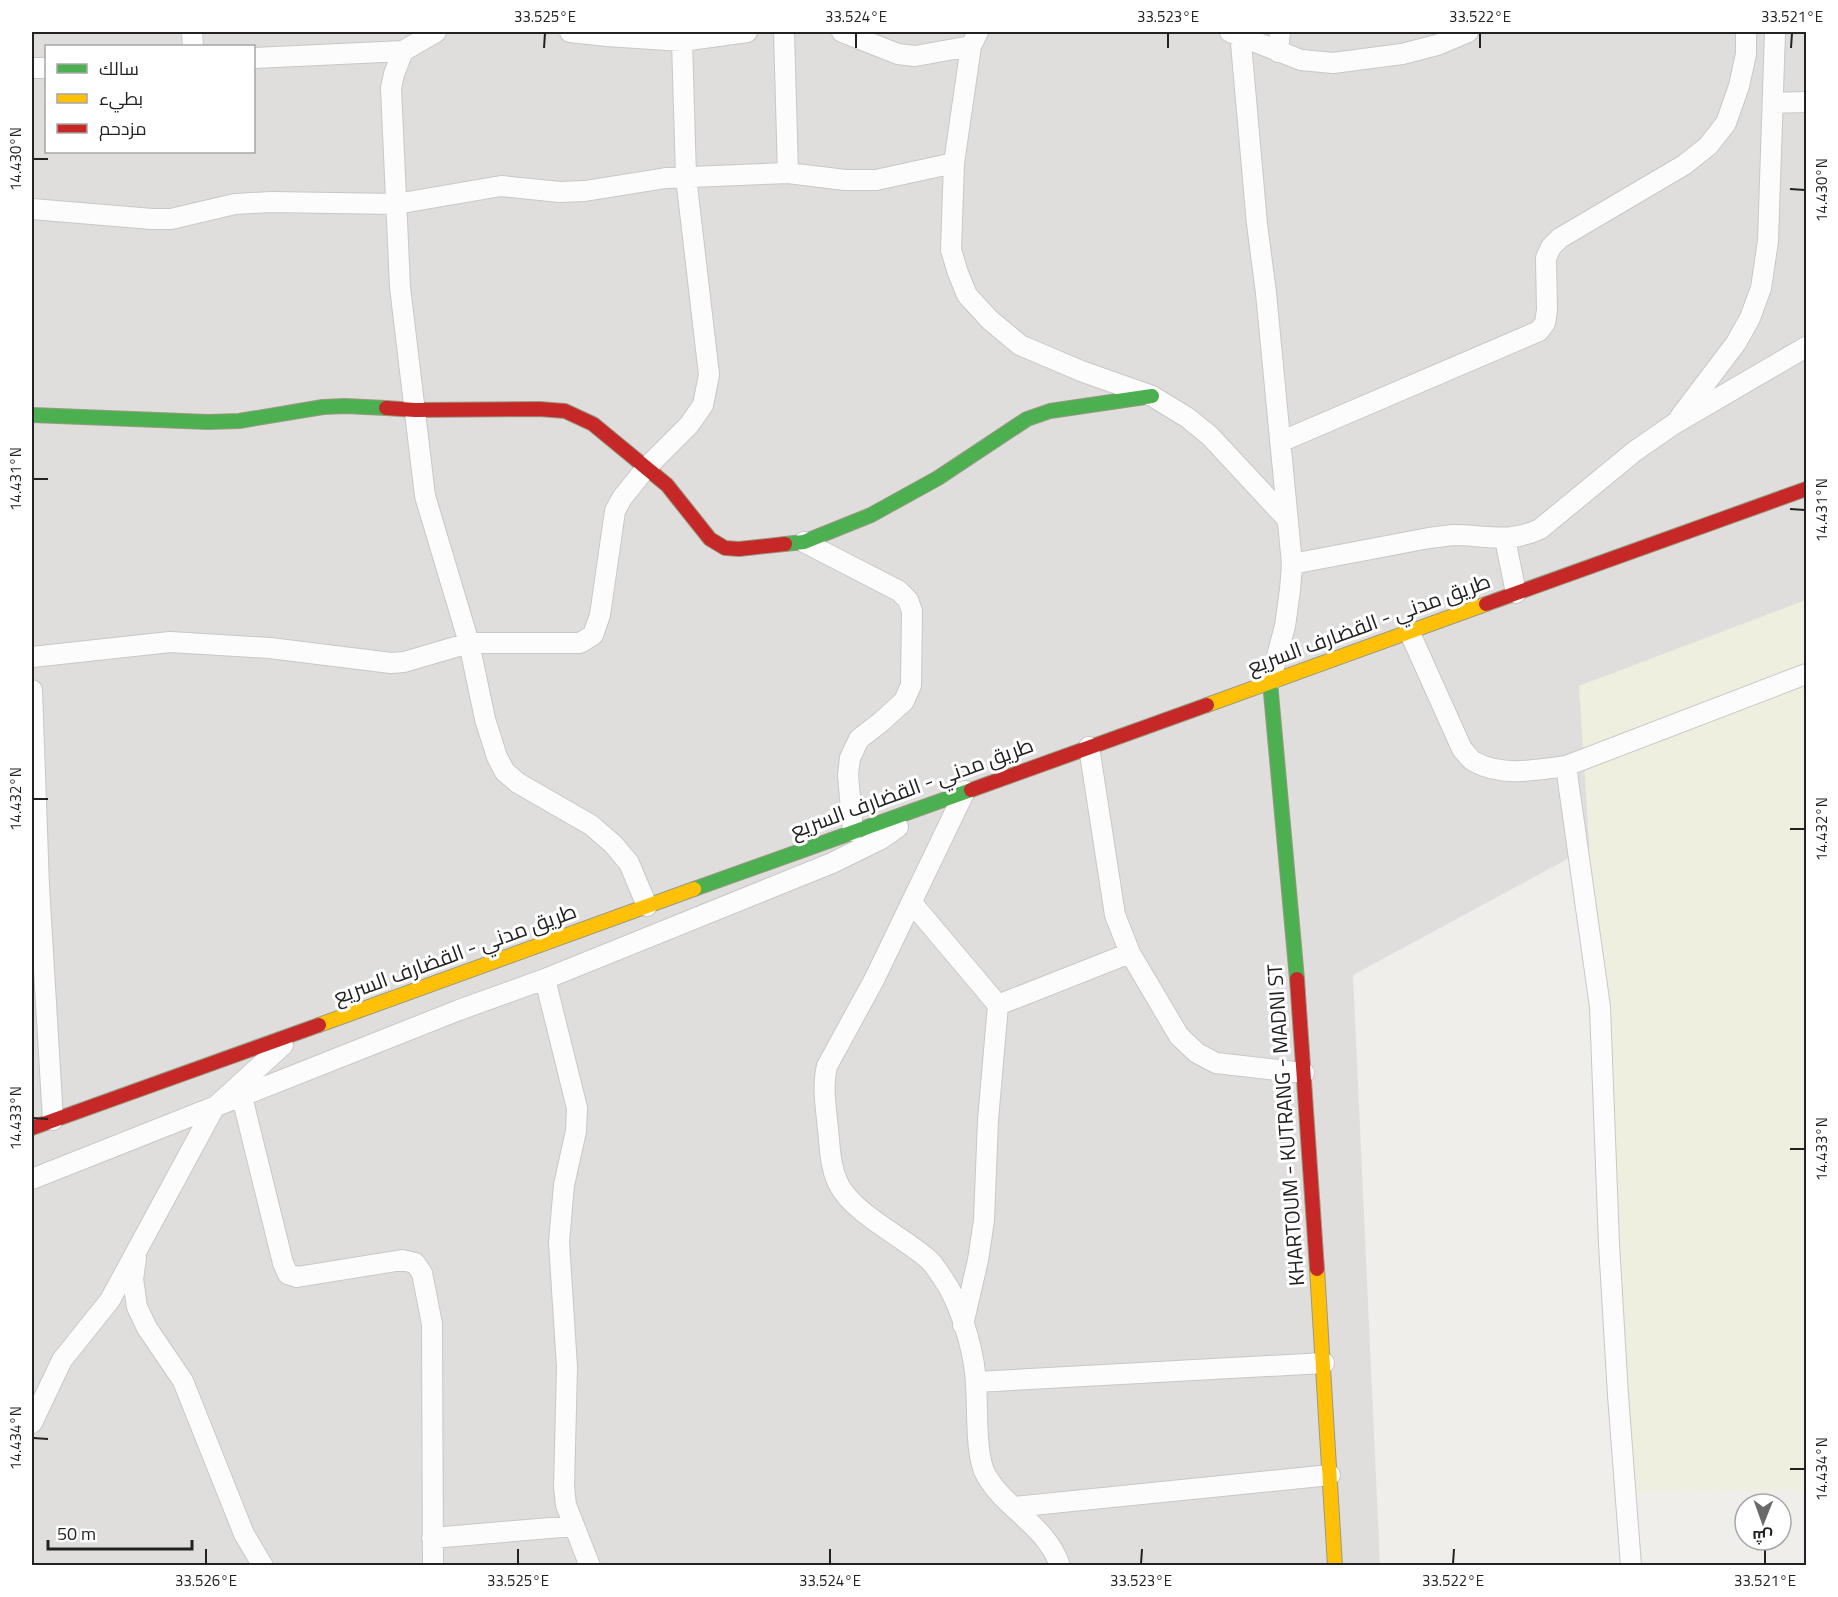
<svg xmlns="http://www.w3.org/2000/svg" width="1838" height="1597" viewBox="0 0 1838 1597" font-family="'Titillium Web',Cairo,sans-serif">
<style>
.residential{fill:#dfdedc;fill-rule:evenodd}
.farmland{fill:#efefdf}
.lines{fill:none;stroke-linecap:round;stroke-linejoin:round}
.street-casing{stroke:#c9c8c7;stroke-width:22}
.fast-casing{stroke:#999a82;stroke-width:16}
.slow-casing{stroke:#999a82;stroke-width:16}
.jam-casing{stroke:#999a82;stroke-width:16}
.street{stroke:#fdfcfc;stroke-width:20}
.fast{stroke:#4caf50;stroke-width:14}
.slow{stroke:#ffc107;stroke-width:14}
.jam{stroke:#c62828;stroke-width:14}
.ticks{fill:none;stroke:#222;stroke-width:2}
.labels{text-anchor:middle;stroke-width:6;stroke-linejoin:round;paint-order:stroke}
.street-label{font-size:21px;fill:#222;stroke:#fff}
.neatline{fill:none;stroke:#222;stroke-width:2}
.ticks-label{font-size:15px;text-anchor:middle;fill:#222}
</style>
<rect width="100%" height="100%" fill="#f0eeeb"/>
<path class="residential" d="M32,32h1774v698l-453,245 27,590 -1348,1zM46,46h208v106h-208z"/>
<path class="farmland" d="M1806,600v890l-175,1 -52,-805z"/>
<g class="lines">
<g class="street-casing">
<path id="street" d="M192,32l1,14
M570,32l37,4 75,5 65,-9
M784,32l4,141
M842,32l56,22 17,2 56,-10
M978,32l-7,14 -17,117 -3,87 7,23 9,22 23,25 30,25 61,26 71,25 36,22 22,18 78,84
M1230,32l71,28 32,3 69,-9 35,-9 31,-13
M1240,32l17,192 9,69 26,271 -2,26 -5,36 -15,56
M403,51l-9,23 -3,14 9,199 25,209 44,147 16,76 12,38 8,15 13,11 73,42 22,19 16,19 18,43
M1278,52l2,-20
M254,58l149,-7 33,-19
M32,68h14
M1773,103l33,-1
M32,209l120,10h19l64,-15 36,-2 125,2 105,-18 59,6 25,-1 81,-13 122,-5 57,7h31l78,-17
M1680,417l56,-74 14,-25 11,-30 7,-47 7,-209
M1280,442l259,-111 6,-8 2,-13 -1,-52 5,-11 9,-9 124,-73 24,-19 18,-23 13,-37 7,-32v-22
M1505,539l11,54
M804,542l95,49 9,9 4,11 -1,74 -7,16 -23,21 -22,17 -9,19 -2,17 5,56
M1292,564l137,-26c8,-1 16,-2 24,-3 33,0 55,9 87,-6l95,-78 39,-27 132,-77
M1409,631l53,118c4,4 8,11 13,13 27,15 62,8 91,4l240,-92
M32,657l138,-15 100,6 121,15 13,-1 65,-19h111l13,-8 7,-20 15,-104 7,-13 24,-30 43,-43 14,-20 6,-30 -23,-198 -4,-136
M32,690l7,196 14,234
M1089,747l26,168 15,38 49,83 18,17 19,10 88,10
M1566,766l34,241 9,237 9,151 13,171
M965,791l-91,189 -47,86c-5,21 -1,42 1,63 2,19 2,37 10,54 14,30 64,53 90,76 8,7 15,20 21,29 14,26 26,67 27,97 2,23 -1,71 10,90 19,34 61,51 74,91
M912,903l86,102 -10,115 -4,100 -6,40 -15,65
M545,979l32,129 -1,23 -12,54 -5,57 8,125 -3,120 2,18 24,61
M998,1005l132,-52
M242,1097l41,166 5,11 9,3 105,-17 13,3 7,10 10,51 1,242
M32,1179l427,-169 86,-31 287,-116 49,-24 17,-12
M136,1258l-3,21 4,28 10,21 36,53 61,153 19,32
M976,1382l348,-19
M32,1423l30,-63 48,-60 104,-192 69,-63
M1014,1507l316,-32
M432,1538l142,-12"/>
</g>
<g class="fast-casing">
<path id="fast" d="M32,415l176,7 31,-1 84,-14 22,-1 41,2
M785,544l19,-2 67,-27 67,-37 89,-59 23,-8 102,-15
M1270,682l27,297
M694,889l277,-99"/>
</g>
<g class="slow-casing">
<path id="slow" d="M1207,705l279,-101
M319,1025l375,-136
M1317,1269l18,297"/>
</g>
<g class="jam-casing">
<path id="jam" d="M386,408l29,2 124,-1 26,2 28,13 74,61 43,54 15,9 14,1 46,-5
M1486,604l320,-115
M971,790l236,-85
M1297,979l20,290
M32,1128l287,-103"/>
</g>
<use href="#street" class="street"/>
<use href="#fast" class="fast"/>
<use href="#slow" class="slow"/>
<use href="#jam" class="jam"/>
</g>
<path class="ticks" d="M544,48l1,-15M856,48v-15M1168,48v-15M1480,48v-15M1791,48l1,-15M33,159h15M1790,189l15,1M33,479h15M1790,509l15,1M33,799h15M1790,829h15M33,1118l15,1M1790,1149h15M33,1438l15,1M1790,1469h15M206,1564v-15M518,1564v-15M830,1564v-15M1141,1564l1,-15M1453,1564l1,-15M1765,1564v-15"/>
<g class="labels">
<g class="street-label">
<text transform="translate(1369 624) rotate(-20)" y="7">طريق مدني - القضارف السريع</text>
<text transform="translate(912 788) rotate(-20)" y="7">طريق مدني - القضارف السريع</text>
<text transform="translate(455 954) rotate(-20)" y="7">طريق مدني - القضارف السريع</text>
<text transform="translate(1286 1125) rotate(-94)" y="7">KHARTOUM - KUTRANG - MADNI ST</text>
</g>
</g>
<rect width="1838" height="1597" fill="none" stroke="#ffffff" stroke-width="66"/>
<rect x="45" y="45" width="210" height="108" fill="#ffffff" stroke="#a7a7a7" stroke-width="1.5"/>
<rect x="57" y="64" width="30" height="9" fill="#4caf50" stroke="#a7a7a7" stroke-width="1.5"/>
<text x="99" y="75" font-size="18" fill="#222222">سالك</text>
<rect x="57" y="94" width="30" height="9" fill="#ffc107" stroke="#a7a7a7" stroke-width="1.5"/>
<text x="99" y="105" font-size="18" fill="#222222">بطيء</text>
<rect x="57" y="124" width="30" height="9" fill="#c62828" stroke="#a7a7a7" stroke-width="1.5"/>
<text x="99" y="135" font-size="18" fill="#222222">مزدحم</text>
<g transform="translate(1763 1522) rotate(181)"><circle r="28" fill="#ffffff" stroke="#a7a7a7" stroke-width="1.5"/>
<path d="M0-4.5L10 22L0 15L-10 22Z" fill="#6a6968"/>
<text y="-9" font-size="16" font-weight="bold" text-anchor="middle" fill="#222222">ش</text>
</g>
<path d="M48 1540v9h144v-9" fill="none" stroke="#222222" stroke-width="3"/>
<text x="57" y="1540" font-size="18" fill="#222222" stroke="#ffffff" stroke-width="4.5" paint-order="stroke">50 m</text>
<rect x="33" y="33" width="1772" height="1531" class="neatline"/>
<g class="ticks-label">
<text x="545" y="22">33.525°E</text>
<text x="856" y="22">33.524°E</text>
<text x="1168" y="22">33.523°E</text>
<text x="1480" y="22">33.522°E</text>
<text x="1792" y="22">33.521°E</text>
<text transform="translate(16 159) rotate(-90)" y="5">14.430°N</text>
<text transform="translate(1822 190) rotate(-90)" y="5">14.430°N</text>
<text transform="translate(16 479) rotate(-90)" y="5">14.431°N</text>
<text transform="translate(1822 510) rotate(-90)" y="5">14.431°N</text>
<text transform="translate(16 799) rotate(-90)" y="5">14.432°N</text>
<text transform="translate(1822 829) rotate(-90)" y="5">14.432°N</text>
<text transform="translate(16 1118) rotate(-90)" y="5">14.433°N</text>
<text transform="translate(1822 1149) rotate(-90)" y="5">14.433°N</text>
<text transform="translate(16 1438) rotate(-90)" y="5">14.434°N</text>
<text transform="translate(1822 1469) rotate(-90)" y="5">14.434°N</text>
<text x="206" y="1586">33.526°E</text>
<text x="518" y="1586">33.525°E</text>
<text x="830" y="1586">33.524°E</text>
<text x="1141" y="1586">33.523°E</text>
<text x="1453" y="1586">33.522°E</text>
<text x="1765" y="1586">33.521°E</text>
</g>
</svg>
